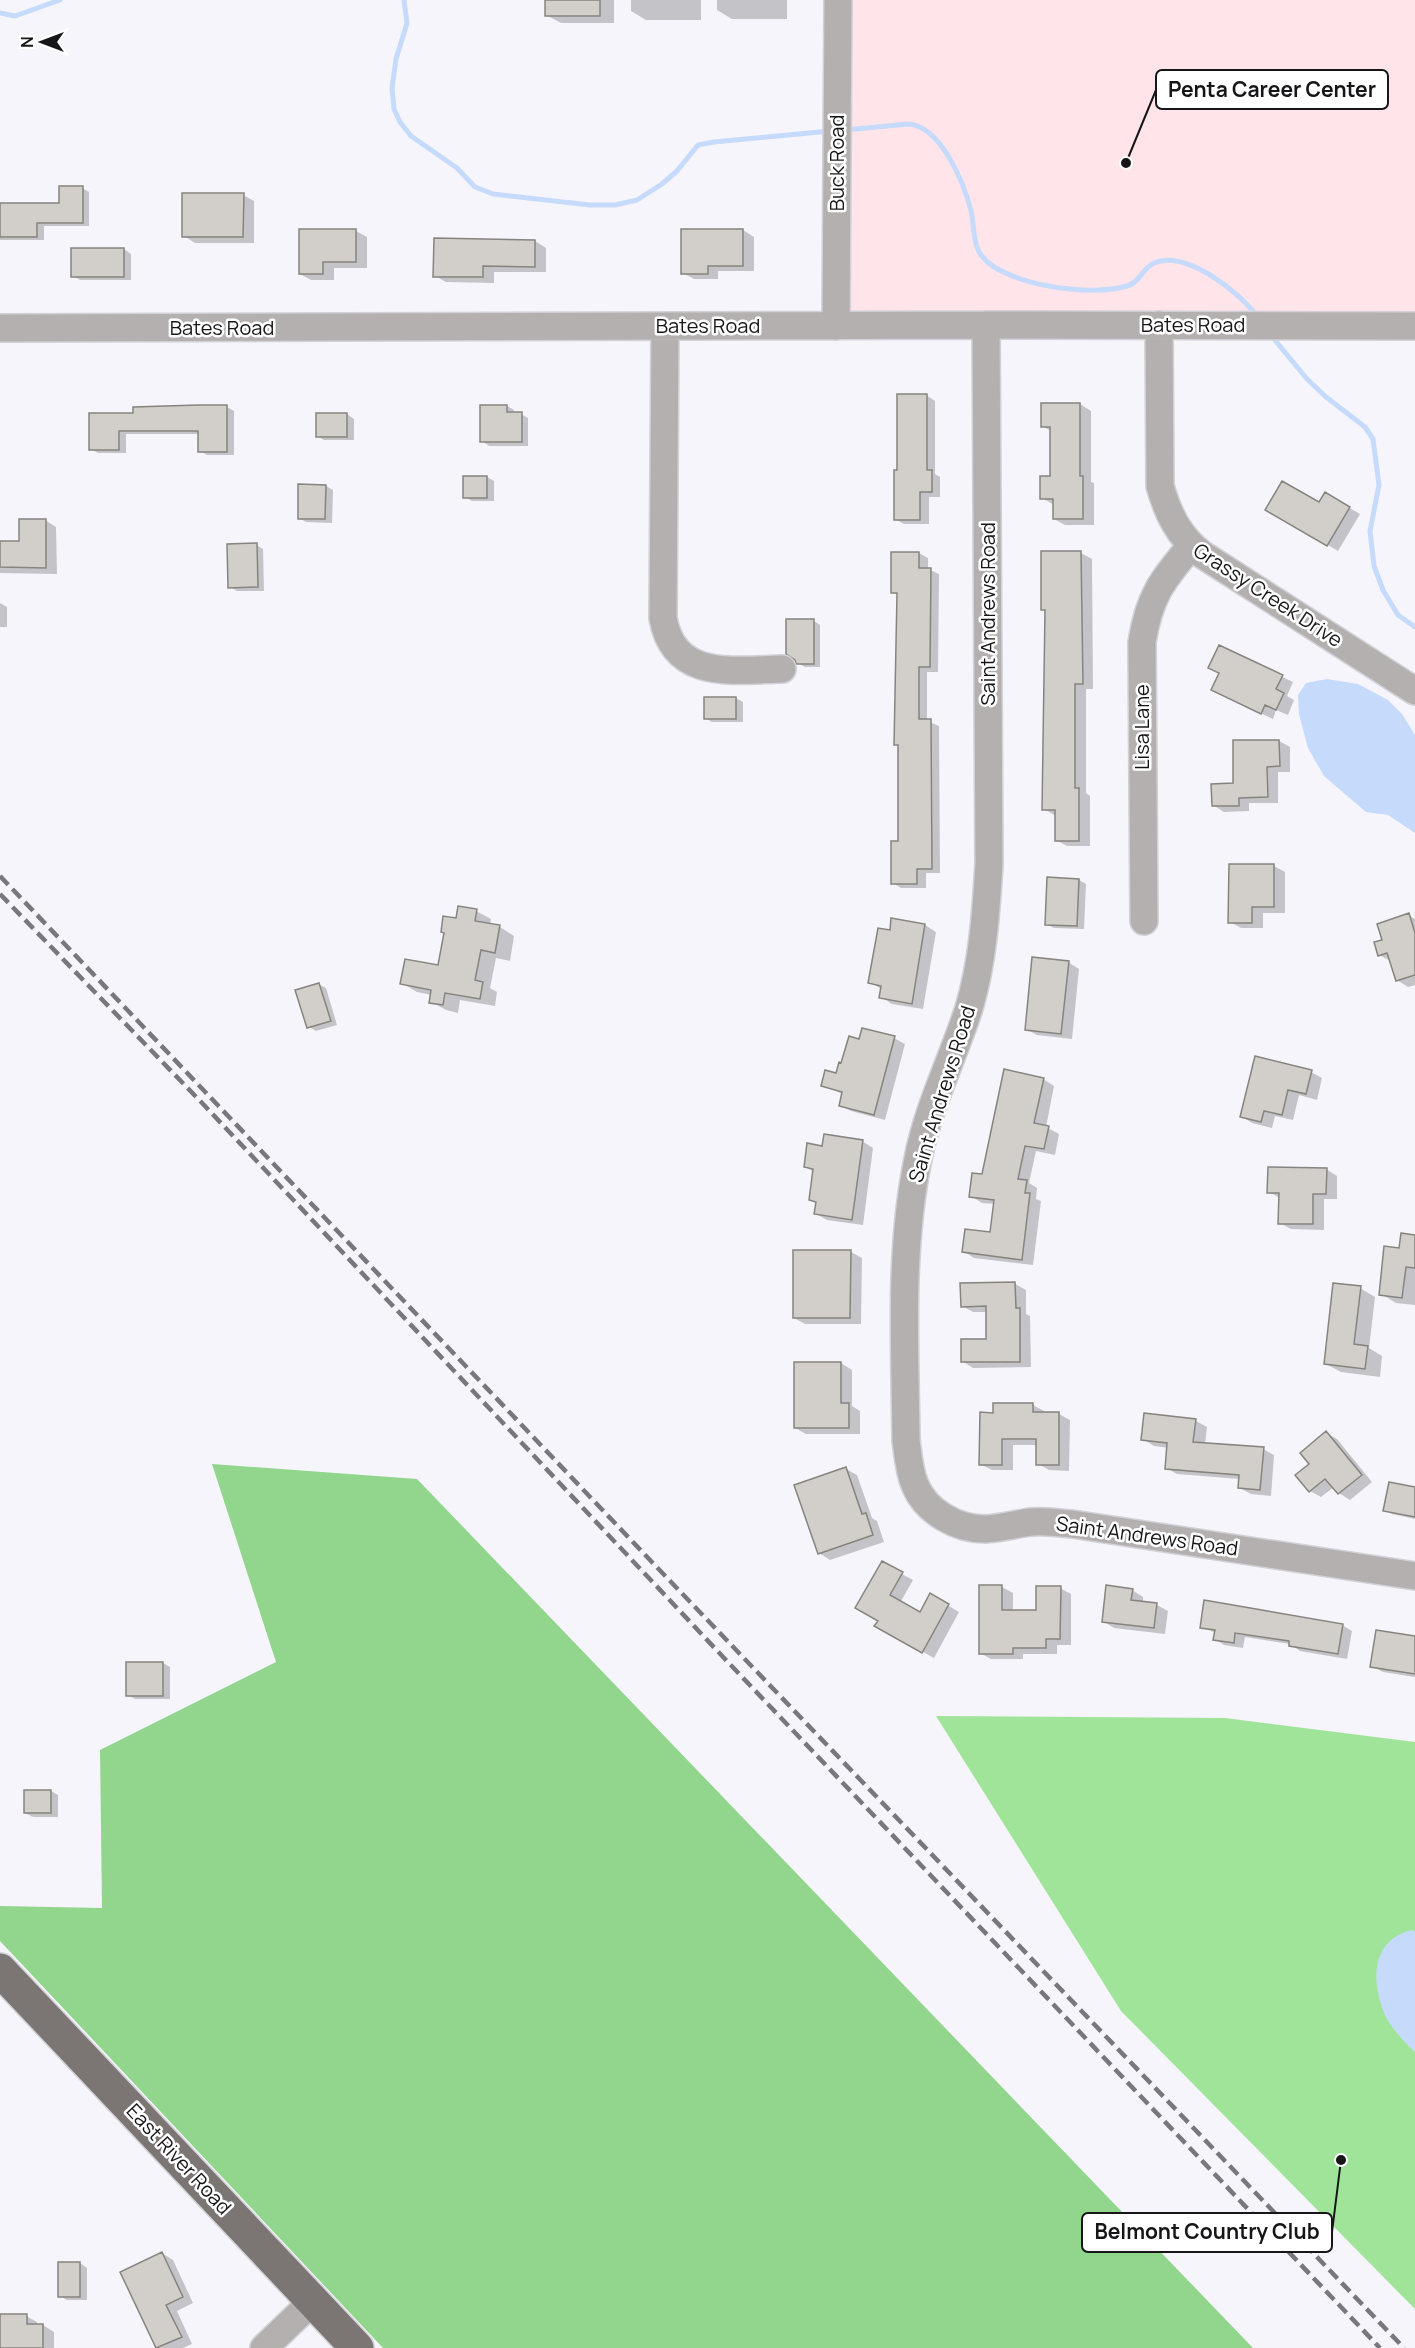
<svg xmlns="http://www.w3.org/2000/svg" width="1415" height="2348" viewBox="0 0 1415 2348" font-family="Manrope,sans-serif">
<style>
.education{fill:#ffe4ea}
.green{fill:#a0e49a}
.forest{fill:#91d68c}
.water{fill:#c6dbfb}
.shadow{fill:#0003}
.lines{fill:none;stroke-linecap:round;stroke-linejoin:round}
.stream{stroke:#c6dbfb;stroke-width:5}
.building{fill:#d2cec9;stroke:#87847f;stroke-width:1.5}
.minor-casing{stroke:#d1d1d7;stroke-width:30}
.major-casing{stroke:#d1d1d7;stroke-width:36}
.minor{stroke:#b3b0af;stroke-width:27}
.major{stroke:#7b7674;stroke-width:33}
.rail{stroke:#78787c;stroke-width:4.5;stroke-dasharray:12 6;stroke-linecap:butt}
.labels{text-anchor:middle;stroke-width:5;stroke-linejoin:round;paint-order:stroke}
.street-label{font-size:20px;fill:#161618;stroke:#fff}
.leader{fill:none;stroke:#161618;stroke-width:2}
.callout-dot{fill:#161618;stroke:#fff;stroke-width:2}
.callout{fill:#fff;stroke:#161618;stroke-width:2}
.callout-label{font-size:21px;text-anchor:middle;font-weight:bold;fill:#161618}
</style>
<rect width="100%" height="100%" fill="#f5f5fb"/>
<path class="education" d="M836,0h579v329l-578,-3z"/>
<path class="green" d="M936,1716l289,2 190,24v567l-294,-298z"/>
<path class="forest" d="M212,1464l205,15 836,869h-870l-383,-407v-35l102,2 -2,-158 176,-88z"/>
<path class="water" d="M1327,679l31,5 30,16 14,14 13,21v98l-27,-18 -22,-3 -42,-36 -16,-28 -9,-34 -1,-19 8,-12z
M1412,1930l3,2v120c-10,-9 -24,-24 -30,-37 -14,-32 -15,-75 27,-85z"/>
<path class="shadow" d="M546,0h68v23h-53l-15,-8z
M631,0h70v20h-55l-15,-9z
M717,0h70v19h-55l-15,-9z
M82,188l7,4v34h-45v14h-44v-35l61,-1z
M243,195l11,6v42h-59l-11,-7z
M743,230l11,7v34h-36v8h-24l-11,-6z
M356,231l11,6v31h-33v12h-23l-11,-6z
M535,241l11,7v24h-52v11l-48,-1 -11,-6z
M73,249h51l7,5v26h-51l-7,-4z
M926,395l9,6v73l5,3v20h-11v27h-25l-9,-5 3,-48z
M1080,404l11,7v71l3,1v42h-29l-11,-6v-14l-12,-7 9,-21v-46l-9,-5z
M507,406l7,4v4h7l7,4v28h-39l-7,-5z
M227,407l7,4v44h-27l-7,-4v-17h-74v19h-28l-7,-4 44,-35v-6z
M347,414l7,5v21h-30l-7,-4z
M487,477l7,4v20h-22l-7,-4z
M326,486l7,4 -1,33 -26,-1 -7,-4z
M1325,494l35,20 -22,37 -71,-42 52,-5z
M45,520l11,7 1,47 -57,-1v-31h20z
M256,545l7,4 1,42h-27l-7,-4z
M919,553l9,5v11l11,5 -1,98h-11v49l12,5 1,147h-14v15h-25l-8,-5 7,-40v-97l-4,-2 2,-149 -5,-3z
M1081,553l11,6 1,130h-7v104l4,3v50h-23l-11,-6v-24l-12,-7 2,-198 -4,-2z
M0,603l7,4v20h-7z
M813,620l7,5v42h-15l-7,-4z
M1220,647l73,35 -6,14 7,4 -6,15 -12,-5 -3,9 -49,-23 -4,-22z
M736,698l7,4v20h-31l-7,-4z
M1279,741l11,6v25h-12v31h-29v8l-25,1 -11,-7z
M1274,866l11,6v41h-22v15h-22l-11,-6z
M1049,879l30,1 7,4 -2,45 -30,-1 -8,-4z
M476,911l15,8 -1,6 10,2 14,9 -4,25 -14,-3 -6,30 7,4 -2,14 -35,-6 -2,13 -12,-3 -15,-8 1,-7 -15,-3 -15,-9 38,-17 17,-46z
M1408,915l7,4v66l-7,2 -11,-7 -6,-19 -12,-6 4,-14z
M893,920l32,5 11,7 -13,77 -31,-5 -11,-7v-8l-11,-7 21,-50z
M1068,962l11,7 -7,70 -35,-4 -11,-6z
M318,984l8,4 11,37 -21,6 -7,-4z
M894,1038l11,6 -20,76 -34,-9 -11,-6 3,-11 -21,-9 15,-10 24,-34z
M1311,1072l11,6 -5,22 -18,-5 -6,25 -18,-4 -3,12 -20,-5 -11,-7z
M1043,1079l11,7 -8,41 13,7 -4,21 -19,-4 -7,32 8,5 -1,11 5,2 -8,64 -59,-7 -11,-7 28,-17 4,-30 -13,-1 -11,-7z
M862,1141l11,7 -10,77 -36,-5 -11,-6 1,-10 -6,-4 3,-28 -9,-5 19,-20z
M1326,1169l11,7v23h-13v31l-33,-1 -11,-6v-25l-11,-6z
M1415,1236v69l-19,-2 -15,-9 19,-44z
M851,1252l11,6 -1,66h-56l-11,-6z
M1015,1284l11,6v24l4,2 1,51 -58,1 -11,-7 26,-20v-29h-15l-11,-6z
M1360,1288l15,9 -6,51 13,8 -2,21 -39,-5 -15,-8z
M841,1363l11,7v36l8,5v23h-54l-11,-6z
M1033,1405l11,6v2l15,1 11,6 -1,51 -20,-1 -11,-6v-19h-25v25h-21l-12,-6 15,-50z
M1196,1421l11,6 -2,17 58,5 11,6 -3,41 -20,-2 -11,-6v-9l-63,-5 -11,-6 3,-20 -15,-2 -11,-7z
M1326,1433l11,6 35,43 -22,18 -11,-7 -5,-6 -13,10 -11,-6 1,-27z
M846,1469l11,6 15,43 5,3 7,21 -54,18 -11,-7z
M1415,1489v30l-23,-5 -7,-4z
M882,1563l31,17 -13,23 20,11 10,-19 29,17 -25,46 -58,-32 3,-6z
M1002,1587l11,6v19h25l22,-24 11,6v51h-14v9h-34v5h-32l-11,-6z
M1132,1590l11,7v6l14,2 11,6 -3,23 -51,-6 -11,-7z
M1342,1625l10,6 -5,28 -47,-8 -10,-7 -45,-7 -2,11 -19,-3 -9,-6 1,-6 -15,-6z
M1415,1637v40l-32,-5 -11,-6z
M163,1663l7,4v32h-35l-7,-4z
M51,1791l7,4v22h-25l-8,-4z
M162,2253l11,7 20,43 -16,8 15,33 -9,4h-25l-36,-76z
M80,2263l7,5v32h-20l-7,-4z
M0,2316h26l11,6v3h6l11,7v16h-54z"/>
<g class="lines">
<path class="stream" d="M404,0l3,23 -11,36 -4,29 2,21 6,13 11,14 46,32 18,19 18,7 97,11h25l22,-5 25,-16 15,-13 21,-26 16,-3 116,-11
M0,13l15,3 45,-16
M845,130l63,-6c33,2 56,59 63,87 3,13 2,33 10,44 9,12 20,16 34,22 28,11 82,18 112,9 12,-3 16,-18 27,-23 32,-14 86,30 103,53
M1270,334l37,45 19,18 39,30 8,12 6,46 -9,46 4,35 9,24 15,25 17,12"/>
</g>
<path class="building" d="M545,0h55v16h-55z
M59,186h24v37h-46v14h-37v-34h59z
M182,193h62l-1,44h-61z
M299,229h57v33h-33v12h-24z
M681,229h62v37h-35v8h-27z
M434,238l101,2v27l-52,-1v11h-50z
M71,248h53v29h-53z
M897,394h30v76h5v22h-12v28h-26v-50h3z
M1041,403h39v73h3v43h-30v-20h-13v-23h10v-49h-9z
M198,405h29v47h-29v-21h-79v19h-30v-37h44v-6z
M480,405h27v7h15v30h-42z
M316,413h31v24h-31z
M463,476h24v22h-24z
M1282,481l37,21 6,-10 25,15 -23,39 -62,-36z
M298,484l28,1 -1,34h-27z
M19,519h27v49l-46,-1v-26h19z
M257,543l1,44 -30,1 -1,-44z
M1041,551h40l2,133h-8v104h4v53h-24v-31h-13l3,-200h-4z
M891,552h28v16h12l-1,99h-11v52h12l1,150h-15v15h-26v-43h7v-96h-4l3,-152h-6z
M786,619h28v45h-18l-1,-4 -9,-6z
M1219,645l64,30 -7,14 8,4 -8,17 -11,-5 -4,9 -50,-24 8,-17 -11,-5z
M704,697h32v22h-32z
M1233,740h46l1,26 -13,1 1,30 -29,1v8h-27l-1,-22 22,-1z
M1229,864h45v43h-22v16h-24z
M1047,877l32,2 -2,47 -32,-1z
M458,906l19,3 -2,12 25,4 -5,28 -14,-3 -6,30 8,2 -3,17 -35,-6 -2,12 -14,-2 2,-13 -31,-6 5,-25 33,6 6,-32 -3,-1 2,-16 13,2z
M1409,913l6,20v42l-19,6 -9,-28 -9,3 -4,-14 8,-2 -5,-16z
M891,918l34,6 -13,80 -33,-6 2,-12 -13,-3 10,-55 12,2z
M1032,957l37,4 -8,73 -36,-4z
M319,983l12,38 -24,7 -12,-38z
M862,1028l33,8 -21,79 -35,-9 3,-14 -21,-6 4,-16 11,3 3,-11 2,1 8,-27 10,3z
M1255,1056l57,14 -6,24 -18,-4 -6,25 -18,-4 -3,11 -21,-5z
M1004,1069l40,9 -10,45 15,3 -5,23 -19,-3 -7,33 9,1 -2,13h5l-8,67 -60,-8 3,-23 25,3 4,-32 -25,-3 3,-24 10,1z
M824,1134l39,6 -11,80 -38,-6 2,-12 -7,-2 4,-31 -9,-2 3,-24 15,3z
M1268,1167l59,1 -1,26h-13v30h-35l1,-31h-12z
M1401,1233l14,2v33l-9,-1 -4,31 -23,-3 5,-49 15,2z
M793,1250h58l-1,68h-57z
M1015,1282l1,26h4v54h-59v-23h25v-33l-25,1 -1,-24z
M1333,1283l28,3 -7,58 14,2 -3,23 -41,-5z
M794,1362h47v41h8v25h-55z
M993,1403h40v9h26v53h-23v-26h-34v26h-23l1,-53 13,1z
M1144,1413l52,6 -3,23 71,5 -4,43 -22,-2 1,-13 -74,-6 2,-26 -26,-3z
M1326,1431l36,44 -24,19 -13,-15 -16,13 -14,-17 14,-11 -9,-11z
M846,1467l16,47 4,-1 7,22 -55,19 -24,-69z
M1389,1482l26,5v30l-32,-6z
M882,1561l21,11 -13,23 30,17 10,-19 19,11 -27,49 -48,-27 4,-5 -23,-13z
M979,1585h23v25h34v-24h25l-1,53h-14v9h-33v6h-34z
M1106,1585l27,4 -2,11 26,3 -3,25 -52,-6z
M1204,1600l139,24 -5,30 -49,-8v-5l-54,-8 -1,10 -21,-3 2,-10 -15,-2z
M1376,1630l39,6v38l-45,-7z
M126,1662h37v34h-37z
M24,1790h27v23h-27z
M162,2252l21,45 -17,8 16,32 -26,11 -36,-76z
M58,2262h22v35h-22z
M0,2314h27v10h16v24h-43z"/>
<g class="lines">
<g class="minor-casing">
<path id="minor" d="M986,325l3,539c-3,48 -6,97 -20,144 -16,50 -41,99 -51,151 -19,92 -13,187 -12,281 2,15 3,31 9,45 11,27 42,44 70,44 16,-1 31,-5 46,-7 14,-1 27,1 41,2l343,52
M1159,325l1,161c8,28 19,51 43,69l212,136
M665,326l-2,292c11,63 70,52 119,51
M836,326l2,-326
M0,328l986,-3 429,1
M1144,921l-2,-279c7,-45 20,-62 49,-96
M264,2348l49,-47"/>
</g>
<g class="major-casing">
<path id="major" d="M0,1970l357,378"/>
</g>
<use href="#minor" class="minor"/>
<use href="#major" class="major"/>
<path class="rail" d="M0,876l650,684 754,788
M0,894l204,211 521,554 655,689"/>
</g>
<g class="labels">
<g class="street-label">
<text transform="translate(837 163) rotate(-90)" y="7">Buck Road</text>
<text x="1193" y="332">Bates Road</text>
<text x="708" y="333">Bates Road</text>
<text x="222" y="335">Bates Road</text>
<text transform="translate(1268 595) rotate(33)" y="7">Grassy Creek Drive</text>
<text transform="translate(988 614) rotate(-90)" y="7">Saint Andrews Road</text>
<text transform="translate(1142 727) rotate(-90)" y="7">Lisa Lane</text>
<text transform="translate(942 1094) rotate(-73)" y="7">Saint Andrews Road</text>
<text transform="translate(1147 1536) rotate(8)" y="7">Saint Andrews Road</text>
<text transform="translate(179 2159) rotate(47)" y="7">East River Road</text>
</g>
</g>
<path class="leader" d="M1126 163L1156 90M1341 2160L1332 2232"/>
<g class="callout-dot">
<circle cx="1126" cy="163" r="6"/>
<circle cx="1341" cy="2160" r="6"/>
</g>
<g class="callout">
<rect x="1156" y="70" width="232" height="39" rx="6"/>
<rect x="1082" y="2213" width="250" height="39" rx="6"/>
</g>
<g class="callout-label">
<text x="1272" y="97">Penta Career Center</text>
<text x="1207" y="2239">Belmont Country Club</text>
</g>
<g transform="translate(42 42) rotate(270)" stroke="#ffffff" stroke-width="4.5" paint-order="stroke">
<path d="M0-4.5L10 22L0 15L-10 22Z" fill="#161618"/>
<text y="-9" font-size="16" font-weight="bold" text-anchor="middle" fill="#161618">N</text>
</g>
</svg>
